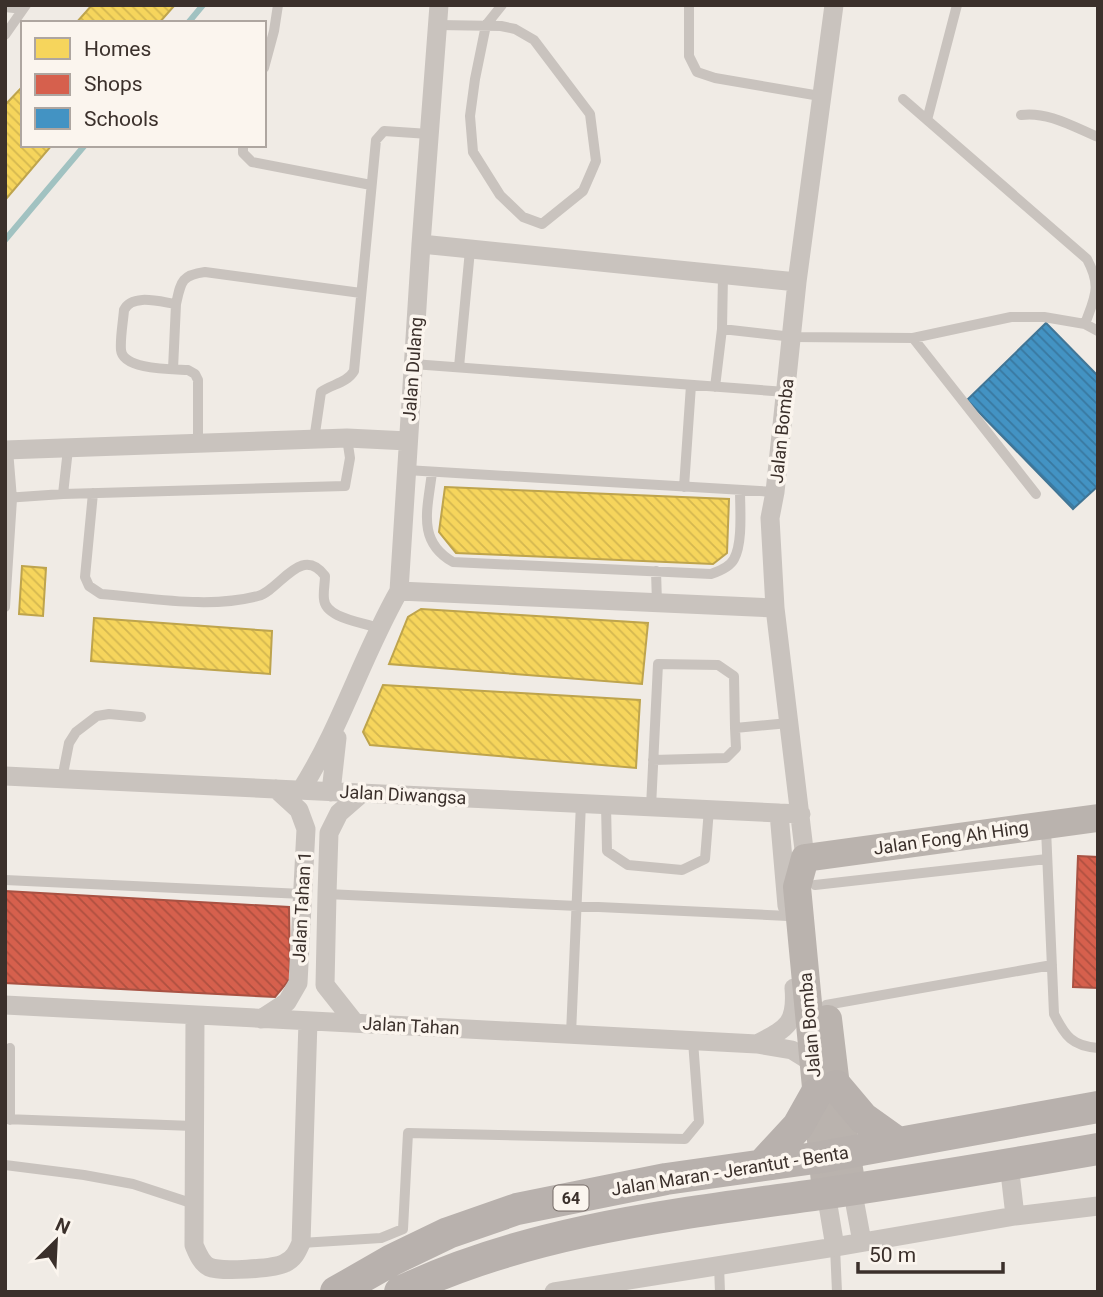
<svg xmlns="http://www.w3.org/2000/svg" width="1103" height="1297" viewBox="0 0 1103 1297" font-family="Roboto,sans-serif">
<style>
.homes{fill:url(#homes-back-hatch);stroke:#bea44d;stroke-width:2}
.shops{fill:url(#shops-back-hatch);stroke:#a85243;stroke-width:2}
.schools{fill:url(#schools-back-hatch);stroke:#417595;stroke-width:2}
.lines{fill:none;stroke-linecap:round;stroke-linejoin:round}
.stream{stroke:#a1c2c1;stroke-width:6}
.service{stroke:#c9c3be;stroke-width:10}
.minor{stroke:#c9c3be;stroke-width:19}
.secondary{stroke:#bab3ae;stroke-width:28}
.primary{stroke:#b8b1ad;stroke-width:32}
.labels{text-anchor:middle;stroke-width:7;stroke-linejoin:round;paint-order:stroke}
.shield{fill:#fbf5ee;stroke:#756b66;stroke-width:2}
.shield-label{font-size:16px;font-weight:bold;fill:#3b302b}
.street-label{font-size:18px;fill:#3b302b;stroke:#fbf5ee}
</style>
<defs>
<pattern id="homes-back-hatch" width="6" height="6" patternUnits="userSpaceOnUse" patternTransform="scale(1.75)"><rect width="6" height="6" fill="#f6d55c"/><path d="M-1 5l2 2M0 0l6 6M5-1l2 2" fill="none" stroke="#d4b750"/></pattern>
<pattern id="shops-back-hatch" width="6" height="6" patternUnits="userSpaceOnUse" patternTransform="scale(1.75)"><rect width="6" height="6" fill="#d6604d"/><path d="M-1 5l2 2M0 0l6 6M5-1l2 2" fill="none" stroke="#af5040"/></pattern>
<pattern id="schools-back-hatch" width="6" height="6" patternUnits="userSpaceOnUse" patternTransform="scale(1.75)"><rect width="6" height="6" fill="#4393c3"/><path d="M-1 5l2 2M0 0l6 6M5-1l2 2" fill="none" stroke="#39789f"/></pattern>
</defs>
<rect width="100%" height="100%" fill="#f0ebe5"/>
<path class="homes" d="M92,5h81l1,1 -15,17h-83z
M23,86v59h29l-46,54 -1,-94z
M445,487l284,12 -2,54 -14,11 -257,-11 -17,-21z
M22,566l24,2 -3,48 -24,-2z
M421,609l227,14 -6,61 -253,-20 19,-47z
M94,618l178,13 -2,43 -179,-13z
M383,685l257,15 -4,68 -266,-23 -7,-13z"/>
<path class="shops" d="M1078,856l20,1v131l-25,-1z
M5,891l284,16 1,72 -15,18 -270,-14z"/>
<path class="schools" d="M1046,323l52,53v110l-25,23 -106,-109z"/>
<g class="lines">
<path class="stream" d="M188,23l15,-18
M5,240l80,-95"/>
<path class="service" d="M689,5v51l8,16 18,6 105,18
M5,7l18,2
M438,25l63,1 14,3 19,11 56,74 6,47 -6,14 -7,16 -41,33 -19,-7 -23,-22 -27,-43 -3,-36 5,-37 11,-54 16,-20
M5,35l21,-30
M264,68l10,-37 4,-26
M903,99l184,160c15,28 8,37 -2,65l13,7
M1021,115c26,-4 53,12 77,22
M927,120l30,-115
M243,145v8l9,9 119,23
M722,329l1,-54
M913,338l123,156
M413,364l373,28
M459,367l11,-117
M173,369l3,-65
M715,387l7,-58 71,8 120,1 98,-21h33l41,7
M314,440l7,-48c11,-8 26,-9 33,-21l22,-231 8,-9 45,3
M198,444v-64l-3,-6 -7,-4c-16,-1 -65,0 -67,-20 -1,-12 2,-27 3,-40 8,-17 37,-8 52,-6 5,-22 5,-29 29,-32l156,21
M406,470l369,22
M432,472c-4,36 -16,69 21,90l258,12c9,-3 19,-7 23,-15 9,-16 6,-50 6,-69
M684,487l7,-102
M93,493l-8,84 4,9 12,8c52,4 107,15 157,2 22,-6 43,-52 67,-20 0,7 -2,16 -1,23 1,19 38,23 54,29
M63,494l5,-45
M5,498l58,-4 282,-8 5,-28 -3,-20
M656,571l1,32
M5,607l7,-108 -4,-49
M653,760l73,-2 10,-10 -1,-20 54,-5
M62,779l7,-36 7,-11 21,-16 12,-2 32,3
M606,805l1,46 21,14 54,5 23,-11 4,-50
M651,807l7,-143 60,1 16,11 1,52
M1046,829l8,185c11,22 18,32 44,34
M5,880l298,14
M815,885l232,-26
M327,894l461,22
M826,1005l226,-40
M571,1034l10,-231
M10,1048v72
M5,1119l188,7
M5,1165l79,10 49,9 61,20
M301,1243l80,-5 22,-9 5,-96 277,6 14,-17 -6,-81
M835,1247l2,45
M719,1265l1,27"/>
<path class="minor" d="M421,244l376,38
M5,450l342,-12 61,3
M399,591l376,17
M5,776l796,38
M301,790c40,-63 61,-134 98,-199l22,-347 18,-239
M331,792l6,-54
M779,813l8,93
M805,858l-30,-250 -5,-90 5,-26 22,-210 37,-277
M5,1005l752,39 35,6 21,13
M195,1015l-1,230c3,7 7,18 15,22 11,5 65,2 76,-4 9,-4 12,-11 16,-20l7,-222
M261,1019l26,-17 11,-19 8,-154 -7,-19 -23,-21
M355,1023l-30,-38 2,-91 2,-61 10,-20 23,-20
M757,1044c30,-16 40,-20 37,-56
M1009,1164l6,52
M852,1188l10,54
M826,1193l9,54
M554,1292l281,-45 180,-31 83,-10"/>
<path class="secondary" d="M805,858l-8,29 29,306
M805,858l293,-40
M828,1019l8,67 16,102"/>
<path class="primary" d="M836,1086l27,32 35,25
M762,1165l36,-39 18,-32
M336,1292l56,-32 56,-27 69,-24 149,-30 156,-22 276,-50
M400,1292c132,-63 279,-78 421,-98 92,-13 185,-29 277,-45"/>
</g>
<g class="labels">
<rect class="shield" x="553.5" y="1185.5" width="35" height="25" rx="5"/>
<g class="shield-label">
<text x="571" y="1204">64</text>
</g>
<g class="street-label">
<text transform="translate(413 369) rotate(-86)" y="6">Jalan Dulang</text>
<text transform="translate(782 431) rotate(-84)" y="6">Jalan Bomba</text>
<text transform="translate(403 795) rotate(3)" y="6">Jalan Diwangsa</text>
<text transform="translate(951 838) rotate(-8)" y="6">Jalan Fong Ah Hing</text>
<text transform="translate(302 907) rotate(-87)" y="6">Jalan Tahan 1</text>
<text transform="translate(810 1025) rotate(-95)" y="6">Jalan Bomba</text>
<text transform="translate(411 1026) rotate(3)" y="6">Jalan Tahan</text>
<text transform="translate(730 1171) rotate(-9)" y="6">Jalan Maran - Jerantut - Benta</text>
</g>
</g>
<rect width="1103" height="1297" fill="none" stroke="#3b302b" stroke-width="14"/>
<rect x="21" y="21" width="245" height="126" fill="#fbf5ee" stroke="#aea6a0" stroke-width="2"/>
<rect x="35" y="38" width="35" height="21" fill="#f6d55c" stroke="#aea6a0" stroke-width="2"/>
<text x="84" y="56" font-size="21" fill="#3b302b">Homes</text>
<rect x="35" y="74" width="35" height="21" fill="#d6604d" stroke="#aea6a0" stroke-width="2"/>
<text x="84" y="91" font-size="21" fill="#3b302b">Shops</text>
<rect x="35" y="108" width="35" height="21" fill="#4393c3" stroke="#aea6a0" stroke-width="2"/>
<text x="84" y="126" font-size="21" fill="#3b302b">Schools</text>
<g transform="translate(56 1241) rotate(24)" stroke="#fbf5ee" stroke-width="5" paint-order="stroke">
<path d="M0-5L12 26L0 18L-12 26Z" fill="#3b302b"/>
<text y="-10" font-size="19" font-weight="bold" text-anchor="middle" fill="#3b302b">N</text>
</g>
<path d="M858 1262v10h145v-10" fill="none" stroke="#3b302b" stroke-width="3.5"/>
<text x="869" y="1262" font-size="21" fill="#3b302b" stroke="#fbf5ee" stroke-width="5" paint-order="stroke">50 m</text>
</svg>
